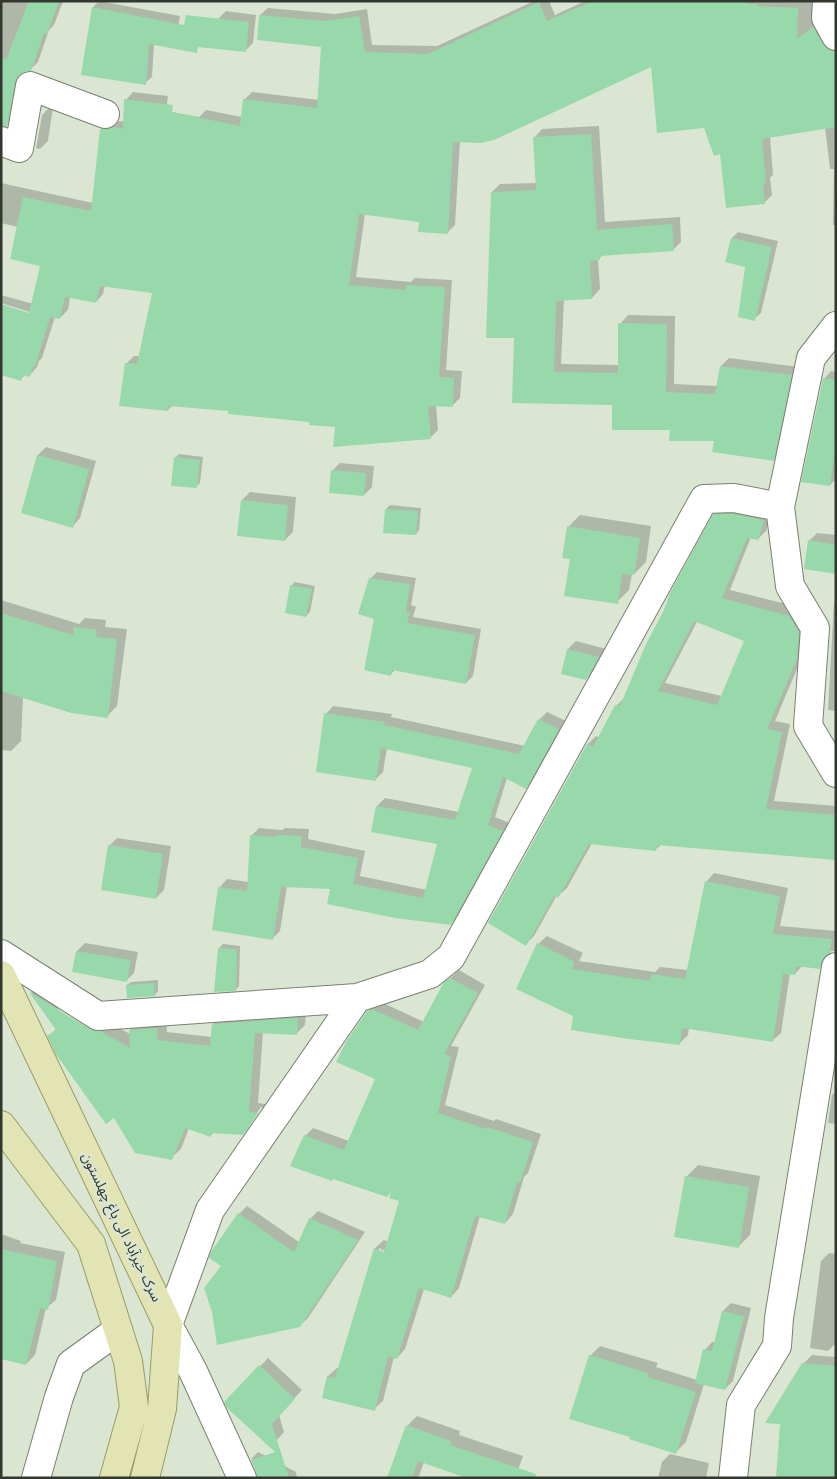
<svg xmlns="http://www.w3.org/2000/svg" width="837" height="1479" viewBox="0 0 837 1479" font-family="Raleway,'Noto Sans Arabic',sans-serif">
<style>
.shadow{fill:#0003;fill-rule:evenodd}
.building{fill:#97d9aa;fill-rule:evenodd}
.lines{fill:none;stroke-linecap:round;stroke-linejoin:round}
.minor-casing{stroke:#788270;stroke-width:30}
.major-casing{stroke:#999c64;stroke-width:30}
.minor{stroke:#fff;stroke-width:28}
.major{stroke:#e3e4b3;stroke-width:28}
.labels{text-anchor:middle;stroke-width:4.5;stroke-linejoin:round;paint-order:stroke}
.street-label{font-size:14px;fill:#32372f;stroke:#dbe6d2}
</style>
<rect width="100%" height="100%" fill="#dbe6d2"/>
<path class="shadow" d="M1,1h62l-9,24 -5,5 -11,32 -8,8 -7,1 -1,3 -8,43 -8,8h-5z
M99,1l81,15 -4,24 -22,4 -2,33 -7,6 -52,-76z
M534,1h15l6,14 30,-14h233l18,41v183h-3l1,-56h-4l-5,-42 -55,10 3,38 -3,3 2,17 -8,8 -43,-51 -16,-25 -53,-62 -192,76 -5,84 -8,8 -27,-12 -55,-7 -9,63 55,5 4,-4 37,2 -6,90 16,1 -2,27 -8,8 -16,-1 2,25 -7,7 -94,-11 -27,-5 -80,-11 -57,-5 -5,5 -42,-46 8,-8h6l13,-64 -48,-7 -2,9 -7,8 -26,-5 -2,13 -8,8 -5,-1 -13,41 -3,3 -2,6 -7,8 -4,-1 -6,6 16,-66 -35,-11v-8l32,9 9,-39 -24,-38 -17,-4v-40l92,20 8,-74 8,-7 15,-1 2,-21 7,-8 35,4 -2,15 33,6 7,-7 36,7 2,-17 8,-8 67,8 3,-54 -62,-31 8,-7 67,6 32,-5 5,36 65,1z
M226,11l30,4 -3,28 -8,8 -27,-32z
M50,107h3l-5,34 -8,8 -4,-1 6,-33z
M599,126l6,96 75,-5 1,25 -8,8 -70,5 -5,4 2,30 -8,9 -28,1 -3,65 58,1 1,-41 8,-9 47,1 -1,68 44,2 3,-20 8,-8 70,9 -17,84 -9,9 -58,-20 -44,-11 -57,-25 -100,-2 1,-65 -23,-145 8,-8 37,-1 -3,-45 8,-9z
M738,232l40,9 -17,72 -7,6 -7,-53 -15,-28z
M831,371l5,1v107l-6,6 -6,-106z
M46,447l50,14 -16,57 -7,8 -35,-71z
M179,454l24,3 -3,26 -4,4 -21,-29z
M340,463l34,3 -2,21 -8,8 -32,-24z
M250,492l46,5 -3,35 -8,8 -43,-40z
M390,505l31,3 -2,22 -3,4 -30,-25z
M723,506l48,6 -5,19 -8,8 -7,-2 -21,53 68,17 7,43 -30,71 15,3 -16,77 62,5v53l-174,-15 -7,6 -63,-7 -25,45 -9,8 -1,-1 -23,41 -8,8 62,-200 8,-8 4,2 16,-32 9,-9 89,-182zM698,620l48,20 -24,56 -57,-13z
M580,515l71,11 -5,36 -12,12h-2l-3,16 -12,12 -46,-44 -3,-31z
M817,533l19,2v35l-27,-29z
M377,572l39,6 -5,27 5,2 -3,10 68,12 -8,47 -7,7 -71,-13 -4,4 -15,-56 -5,-40z
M295,582l20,4 -5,26 -4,4 -15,-30z
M1,600l78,24 6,-6 21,2 -1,7 22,2 -10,77 -10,10 -84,-19 -2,44 -10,10 -10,-1z
M836,601v110l-8,-1 6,-108z
M576,641l30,8 -12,22 -8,8 -18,-30z
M333,706l59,8 -1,3 134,29 14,-26 8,-8 19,9 -33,59 -7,8 -19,-10 -12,39 15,6 -52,93 -8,8 -118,-36 -45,-2 -7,45 -8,8 -59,-10 7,-42 7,-8 21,3 3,-46 8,-8 23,2 3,-2 24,1 -1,10 57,12 -5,25 67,14 11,-47 -66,-12 5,-25 8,-8 74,14 14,-45 -86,-19 -4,24 -8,8 -49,-66z
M117,838l54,8 -7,44 -8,8 -47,-52z
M714,873l74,15 -8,38 56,5v20h-5l-3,8 -9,9 -17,-2 -7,8 -5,-1 -9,60 -9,8 -83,-13 -1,7 -8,8 -105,-28 -37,-71 9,-8 36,17 -4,8 76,11 5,-5 28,3 18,-88z
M85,943l53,9 -4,21 -8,8 -52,-10 3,-20z
M223,944l17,2 -1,40 -4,4 -16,-42z
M459,970l26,15 -34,61 8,1 -14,58 49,16 2,-2 45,15 -13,39 -4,4 -11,37 -8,9 -25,-7 -21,72 -8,9 -27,-8 -19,60 -8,9 -3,-1 -11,44 -9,8 -51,-12 5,-21 9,-8h2l36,-120 9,-8 4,2 13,-42 -8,-11 -6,7 -82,-60 8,-8 36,13 27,-62 -8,-67 9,-9 4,-1 43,20 21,-39zM379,1248l11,6 -11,-3z
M158,980v11l-3,4 -28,-10 4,-3z
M39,983l91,51v-4l9,-9 27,-2 1,13 45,5 1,-13 9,-9 84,-6 -1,16 -9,9 -33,-2 -5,71 8,1 -3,4 -2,-1 -14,20h3l-8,7 -27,-2 -5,4 -21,-8 -8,21 -10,9 -56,-42 -66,-80 8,-8 -26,-36zM58,1008l38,23 -2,3 -36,-23z
M836,1091v33l-8,-1 4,-28z
M698,1165l62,11 -10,59 -11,11 -53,-69z
M247,1206l52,36 11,-23 8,-8 47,21 -57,86 -9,8 -76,-60 16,-52z
M1,1234l20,7 -1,2 45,9 -9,48 -10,8 -11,47 -9,9 -25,-6z
M829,1253l7,1v89l-8,8 -18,-3 11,-87z
M731,1303l20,5 -18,73 -8,8 -21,-5 -18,58 -10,10 -86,-96 10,-10 58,17 -2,4 41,13 8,-30 7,-8h4l7,-31z
M812,1355l24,2v121l-33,-114z
M268,1358l34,32 -23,25 5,17 -7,8 -51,-38z
M417,1416l43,15 -1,4 64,21 -8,22 -91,-16 -5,14 -3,2h-27l18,-52z
M258,1452l38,20 1,6h-39v-6l-6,-14z
M670,1454l39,9 -3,15h-48l4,-16z"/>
<path class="building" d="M29,1h30l-12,33 -3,-1 -13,38h-5l-7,4 -4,8 -8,44 -6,-1v-68l5,2z
M593,1h153l1,3h10v2l41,2 -1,31 16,-12 10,17 5,6 8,2v75l-74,12 4,45h-3l2,20 -39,4 -6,-54 -6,2 -10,-28 -47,5 -6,-66 -157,73 -13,3 -28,-1 -5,92 -30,-2 1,-10 -60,-8 -10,71 57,5v-5l39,2 -6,90 15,1 -1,29 -25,-1 3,33 -98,8 2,-20 -26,-2v-3l-81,-8v-3l-59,-5 -1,5 -49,-5 6,-43 12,1 15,-71 -52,-7 -4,17 -31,-6 -5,22 -10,-2 -15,50 -2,-1 -3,11 -7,-2 -2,6 -20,-6v-71l28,9 11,-47 -30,-7 13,-62 68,14 9,-82h7l5,-2 11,2 1,-30 49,6 -1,7 68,14 3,-27 74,9 4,-61 -64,-7 2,-25 67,6 33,-5 6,36 63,2 111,-52 8,19z
M92,7l92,18 2,-10 63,7 -3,30 -48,-5 -1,6 -48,-9 -3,41 -65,-10z
M591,134l6,96 75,-6 2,27 -74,5v4l-10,1 2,38 -36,2 -2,71 64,1v-50l49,1 -1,68 49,2 5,-28 72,9 -18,86 -62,-9 2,-11h-45l1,-11h-58v-25l-100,-2 2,-65h-28l5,-146 45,-2 -3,-53z
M731,238l41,9 -17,74 -17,-4 7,-50 -20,-5z
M823,378l13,2v64l-6,42 -29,-4z
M37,455l52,14 -16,59 -52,-15z
M174,457l26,3 -3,28 -26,-2z
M331,470l35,3 -2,23 -35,-3z
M241,500l47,5 -3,36 -48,-5z
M385,509l33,2 -2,24 -33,-2z
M713,514h20l31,6 -6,20 -11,-2 -25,60 67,18 10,16 -2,27 -30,70 15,3 -16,77 70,6v45l-179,-15 -1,6 -67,-7 -31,54 -3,-3 -29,51 -38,-23 99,-179 6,3 22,-42 5,1 26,-62 18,-34 6,-17zM694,621l50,20 -27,64 -59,-14z
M567,526l73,12 -6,37 -12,-1 -4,30 -54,-8 6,-37 -8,-1z
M808,540l28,5v29l-32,-5z
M369,578l41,6 -4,28 4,1 -3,10 68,12 -9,49 -74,-14 -1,6 -27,-6 10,-51 -16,-5z
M290,585l22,4 -6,28 -21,-4z
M1,613l72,22 1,-8 23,3 -1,7 21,2 -9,79 -37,-5 -70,-22z
M567,649l32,8 -13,23 -25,-6z
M324,713l61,9 -1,3 135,29 19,-35 21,10 -33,60 -23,-12 -15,48 15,6 -52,94 -56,-7 -68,-14 3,-15 -49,-2 -8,53 -61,-10 6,-43 29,4 3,-56 25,2 1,-2 25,1v11l57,11 -5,26 70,14 14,-54 -66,-12 5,-26 79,14 17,-52 -91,-20 -5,33 -60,-9z
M108,845l55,9 -7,45 -55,-9z
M705,881l75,15 -7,38 59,5 -2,13 -6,6 -4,11 -24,-3 -1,9 -12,-1 -10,68 -91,-14 -2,17 -51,-6 -58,-9 2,-14 -57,-27 21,-46 38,19 -3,7 78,12 1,-7 34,5z
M218,948l19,1 -1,42 -22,1z
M76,951l55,9 -4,22 -55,-10z
M450,978l28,15 -34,61 7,2 -13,57 48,16 1,-2 46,15 -13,41 -3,-1 -12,42 -30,-8 -24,82 -32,-10 -22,71 -9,-3 -13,55 -53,-13 5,-22 8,2 39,-130 10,4 15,-51 -10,-3 2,-7 -4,6 -54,-18 -1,2 -42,-15 14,-31 40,15 31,-71 -39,-17 10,-20 21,-31 5,-2 46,21 26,-48z
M154,983l1,13 -28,2 -1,-13z
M29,992l61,37 10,2 30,17 -1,-18 28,-2 1,12 52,6 2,-22 86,-6 -1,17 -42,-2 -6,79 9,1 -15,22 -32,-2v4l-26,-9 -13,32 -37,-7 -21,-35 -8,6 -51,-71 -8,-17 9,-6z
M685,1176l64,11 -10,61 -65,-11z
M238,1213l56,39 15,-34 49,22 -58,87 -83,18 -5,-33 -8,-24 17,-22 -12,-8 2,-6z
M1,1249l56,12 -9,49 -8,-2 -14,57 -25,-6z
M722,1311l22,5 -19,74 -30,-7 8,-34 9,2z
M589,1355l59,18 -1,4 49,15 -20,62 -47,-15 1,-2 -61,-18z
M802,1363l34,3v112h-60l4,-54 -15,-1z
M259,1365l36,34 -23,25 17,54h-32l-1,-6 -5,-12 24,-8 -48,-44 -3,-6z
M406,1425l45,16 -1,4 86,29 -1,4h-69l-48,-17 -6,17h-25z"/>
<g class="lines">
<g class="minor-casing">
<path id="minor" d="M827,1l-1,17 10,18
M1,141l18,7 11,-62 75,28
M836,326l-25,32 -31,149 10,79 25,42 -7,98 28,47
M1,954l97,62 259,-18 73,-24 21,-17 253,-458 30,-1 46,9
M36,1478l23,-81 12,-33 47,-34
M242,1478l-49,-107 -25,-46 42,-115 147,-212
M733,1478l8,-73 36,-59 2,-28 57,-351"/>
</g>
<g class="major-casing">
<path id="major" d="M1,975l167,350 -6,84 -17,69
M1,1125l90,119 37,117 6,46 -20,71"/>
</g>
<use href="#minor" class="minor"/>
<use href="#major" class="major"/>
</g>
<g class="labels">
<g class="street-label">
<text transform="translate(122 1227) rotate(64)" y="5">سرک خیرآباد الی باغ چهلستون</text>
</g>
</g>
<rect width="837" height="1479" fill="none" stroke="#32372f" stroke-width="5"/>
</svg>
